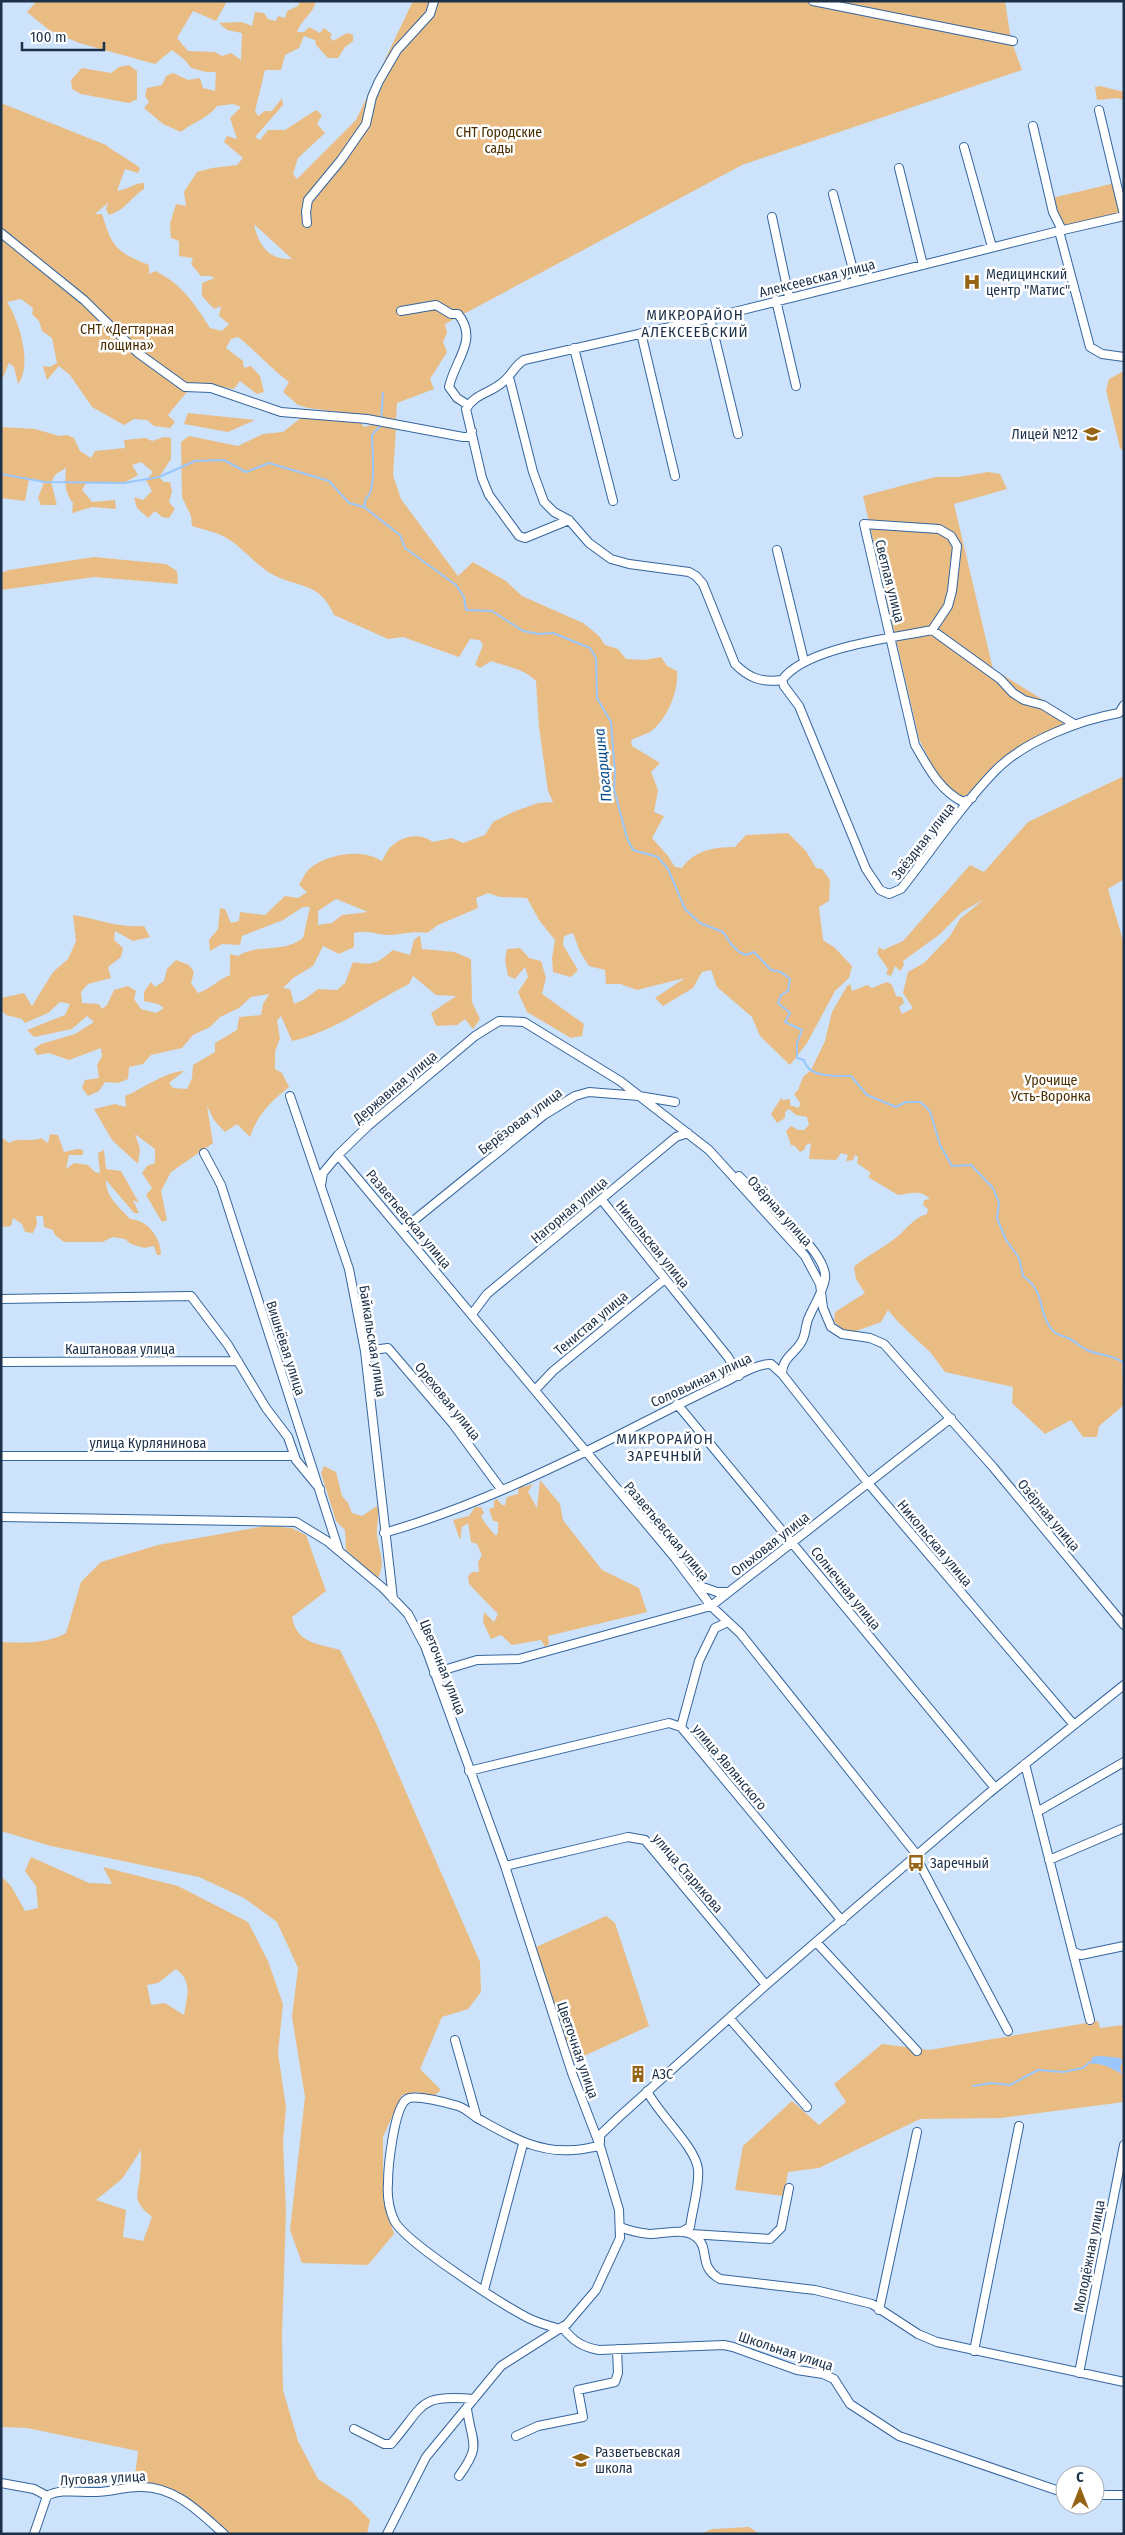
<svg xmlns="http://www.w3.org/2000/svg" width="1125" height="2535" viewBox="0 0 1125 2535" font-family="'Fira Sans Condensed',sans-serif">
<style>
.green{fill:#e9bc84;fill-rule:evenodd}
.water{fill:#99c7fd}
.lines{fill:none;stroke-linecap:round;stroke-linejoin:round}
.stream{stroke:#99c7fd;stroke-width:2}
.minor-casing{stroke:#34659c;stroke-width:10}
.minor{stroke:#fff;stroke-width:8}
.labels{text-anchor:middle;stroke-width:5;stroke-linejoin:round;paint-order:stroke}
.park-label{font-size:14px;fill:#4c2f00;stroke:#fff}
.poi-label{font-size:14px;fill:#1c3149;stroke:#fff;text-anchor:start}
.street-label{font-size:14px;fill:#1c3149;stroke:#fff}
.neighbourhood-label{font-size:15px;letter-spacing:1px;fill:#1c3149;stroke:#fff}
.water-label{font-size:15px;font-style:italic;fill:#094c8b;stroke:#fff}
</style>
<rect width="100%" height="100%" fill="#cde2fb"/>
<path class="green" d="M37,1h190l-11,20 -23,-10 -16,27 11,13 27,1 7,4 9,-3 10,7 1,-27 -15,-3 -8,-7 23,-1 10,4 3,-14 9,1 4,6 8,2 2,-5 7,2 2,-7 11,-5 2,-5h16c-3,13 -15,19 -19,31h7l5,-5 11,6 4,-5 8,6 -2,3 3,4 14,-8 6,2v6l-8,6 -7,11h-10l-12,-13 -1,-5 -11,-4 -5,12 -14,7 -4,15h-16l-10,41 3,5 7,-5h7l10,-13 1,7 -28,32 5,3 8,-10h17l31,-20 6,5 -5,9 8,9 -27,25 -5,16 4,5 59,-59 57,-119h592l6,39 11,30 -280,95 -297,159 2,9 -4,9 4,10 -17,27 4,10 -37,14 -1,16 -88,-11 -10,-3 -15,-13 6,-10c-19,-14 -33,-31 -51,-45l-7,2 -5,9 17,13 1,7 7,-2 9,10 4,16 -7,2 -17,-13 -6,8 -39,-7 -27,33 7,7 -5,6 -16,-2 -7,-6 -13,-1 -10,6 -32,-18 -22,-32 -11,-9 -12,14 -4,-14 7,1 7,-4 -5,-25 -10,-7 -3,-10 -7,-7 1,-6 -12,-9 -14,3c12,19 26,62 11,82l-4,-17 -5,-4 -8,19v-279l105,42c11,9 23,14 34,23l-2,5 -13,-4 -8,22c10,-1 17,-8 27,-8v6c-15,10 -16,19 -35,26l-3,-6 2,-6 -13,11h7c10,33 14,38 47,51v9l6,-3c26,12 40,33 55,57l12,3 7,-7 -10,-8 2,-10 -7,3 -12,-13v-13l13,-5 -5,-2h-9l-10,-12 2,-6 -14,-2v-15l-8,-3 -1,-14 6,-20 10,2 -2,-14 13,-20 15,-4 25,-3 6,-7 -19,-16 3,-6 10,3 -7,-21 11,-11 -8,-3 -16,2c-10,13 -24,16 -36,26l-18,-8 -19,-16 5,-6 -4,-6 2,-8 15,-3 4,-9 7,-3 15,7 12,-2 3,10 12,3 1,-19h-10l-15,-4 -6,-8 -13,-10 -17,14 -76,-21 -30,-13 -22,-18zM254,225h1l37,34c-24,1 -33,-14 -38,-34z
M129,65l8,6v28l-8,4 -48,-9 -9,-5 -1,-9 11,-12 29,5 8,-6z
M1100,86l24,6v8l-8,-2 -19,2 -2,-13z
M1115,183l7,30 -60,13 -10,-28z
M1122,372h2v80l-4,-4 -14,-58 3,-11z
M188,413l67,7 -27,12 -44,-8z
M302,417l58,5 4,5 7,-2 25,3 -3,47 8,24 57,77 15,-14 33,19 16,15 61,27 16,13 6,9 13,4 8,10 18,1 17,-3 6,9 10,5c2,20 -10,49 -27,61 -6,3 -13,5 -19,8l1,6 28,17 -9,9 7,18 -4,22 10,4 -12,22 16,18 7,11 7,1c12,-18 33,-21 53,-21l11,-12 42,-2 18,18 10,17 6,1 8,11 -1,21 -10,6 4,33 12,8 17,18 -3,12 -14,13 -28,52 -17,22 -30,-29 -8,-19 -35,-30 -6,-17 -9,2 -9,16 -30,18 -8,-8 30,-20 -48,12 -17,-6h-14l-1,-14 -16,-4 -9,-14 -7,-19 -9,3 -1,9 15,25 -7,7 -18,-5 -1,-14 3,-18 -16,-20 -12,-22 -27,-1 -12,-4 -12,5 2,10 -40,17 -11,8c-15,-2 -22,1 -36,2 -14,0 -24,-6 -37,-2v14l-15,7 -16,-8 -10,20 -20,12 -10,10 7,1 4,15 11,-5 13,-10 19,1 8,-7 8,-21c21,4 24,1 40,-12l17,5 4,-15 6,-5 2,14 32,3 17,7 1,43 8,17 -7,10 -8,-10 -8,6 -21,1 -5,-13 25,-17 -20,-1 -23,-19 -4,8c-40,20 -73,47 -117,57l-11,-25 -4,5 3,17 -5,14v17l7,4 7,14c-19,15 -31,27 -39,50l-13,-13 -12,8 -11,-12 -7,-14 6,37 -42,29 -10,19 6,29 -5,2 -16,-27 6,-7 -10,-15 5,-7 8,-3v-14l-20,-15 5,15 -2,15 -26,-24 -18,-31 21,-5 11,3 -1,-11c20,-8 39,-24 59,-25l-15,12 4,5 14,1 5,-11 1,-13 22,-13v-9l22,-13 2,-13 22,-2 2,-11 6,-10 -18,3 -12,11 -19,9 -10,10 -17,8 -11,13 -31,7 -8,9 -14,3 -1,12 -10,4 -13,-1 -6,9 -11,5 -6,-8 3,-8 14,-2 -2,-13 5,-9 -1,-8 -32,12 -20,-7 -12,2 -3,-6 7,-5 34,-10 19,-12 -7,-6 -15,13 -38,8 -7,-7 38,-15 5,-11 -10,-2 -12,11 -23,10 -3,-4 -16,-4 -5,-5v-12l23,-5 8,13 21,-34 15,-13 8,-18 -3,-26c26,4 44,13 71,11l6,11 -17,4 -18,-10 -1,9 9,8 -2,9 -13,10 3,11 -23,6 -7,8 1,11 17,1 3,5 5,-4 7,-15 14,-4 8,5 -2,8 7,10 15,4 8,-5 -6,-4 -14,-3v-9l7,-10 4,5 9,-6 3,-12 9,-9 13,5 5,7 -3,11 7,10c12,-4 20,-13 32,-18v-21l8,2c19,-13 44,-2 65,-18l7,-31h-7l-20,13 -41,16 -2,9 -18,-1 -12,7 -1,-11 9,-11 2,-21 5,1 6,14 8,-2 1,-9 25,3 20,-19 13,2 9,-6 -8,-7c3,-5 6,-12 10,-16 19,-15 52,-21 73,-8 3,-5 6,-13 11,-16 11,-10 28,-12 40,-3l19,-4 11,5 22,-8 8,-13 20,-10 25,-9 15,-1 -5,-11 -9,-64 -3,-46c-13,-13 -28,-14 -45,-20l-11,7 -5,-3 8,-20 -3,-5 -10,-1 -11,18 -56,-20 -15,2 -54,-24c-15,-35 -37,-26 -64,-42 -15,-9 -26,-24 -42,-34 -10,-7 -24,-9 -36,-13l-1,-10 -9,-19 -1,-55 8,-6 49,10 25,-12 20,-2zM336,899l32,13 -26,3 -10,8 -14,2v-14z
M1,427l34,2 24,7 8,-1 7,3 6,13 11,7 4,-7 30,-3 -1,-8 22,-2 6,3 12,-4 7,1v21l-12,18 5,5h6l2,9 -3,11 6,7 -6,9 -7,-1 -7,-6 -7,7 -11,-10 -3,-11 9,3 9,-9 -6,-11 7,-8 -12,-10 -9,3 6,10 -14,8h-38l-4,7 10,12 23,-2 1,9 -24,-2 -20,6 1,-10c-9,-11 -8,-22 -7,-35l-10,6 -5,8 6,23h-16l-3,-7 6,-16 -15,-3 -4,22 -24,-3z
M988,472l12,2 7,15 -53,15 39,165 83,51c-21,9 -69,31 -84,47 -11,11 -16,23 -30,31 -22,-13 -32,-37 -43,-59l-56,-243 72,-19h24z
M94,557l72,7 11,7 1,13 -84,-7 -93,13v-17l8,-3z
M1124,776v103l-16,10 16,55v418l-2,2 2,41 -25,21 -2,11h-14l-12,-17 -26,14 -33,-31 1,-16 -68,-15 -14,-19 -32,-30 -11,-13 -7,12 -25,9 -14,-1 -8,-9 1,-9 30,-19 -9,-14 -2,-12c12,-11 26,-17 39,-27 12,-8 19,-22 34,-26l1,-5 -5,-4 1,-5 6,-1c-11,-10 -18,-5 -32,-4l-30,-18 3,-4 -14,-10 1,-6 -3,-2 -2,5 -7,1 2,-6 -7,-2 -5,7 -27,-1 2,-16 -5,2 -2,5 -4,2 -5,-6 -4,-1 -5,-14 5,-5 7,4h6l5,-5 -2,-8 -11,-2 -7,-6 -4,3v6l-8,5 -6,-9 10,-16 2,2 7,-1v6l8,3 3,-4 -7,-10 4,-4 5,-13 8,-7 14,-29 7,-29 15,-26 3,-2 2,7 15,-6 5,3 15,-6 5,3 4,11 6,1 2,6 -5,4 3,7 11,-6 -10,-15 5,-21 16,-9 26,-27 10,-17 24,-20 -22,13 -22,22 -37,27 1,4 -4,6 -5,-5 -4,10 -5,-2 2,-5 -11,-16 2,-6 4,3 20,-9 67,-76 14,7 44,-50z
M520,948l9,10 12,3 5,17 -4,16 42,30 -2,12 -11,2 -44,-26 -9,-20 10,-15 -3,-10 -10,12 -7,-3 -3,-16 2,-11z
M50,1134l8,1 6,17 13,-3 6,1v5h-14l-3,14 8,-6 14,2 7,7 5,1 -2,-20 6,-3 2,19 15,2 18,32 -6,-3 6,13h-5l-28,-33c-1,16 14,28 24,39 18,1 31,19 31,36h-4l-3,-9 -10,2 -13,-4 -6,-5 -12,-2 -11,5h-38l-9,-7 -2,-5 -9,-3 -1,-11h-7l1,8 -4,9 -8,-1 -3,-8 -9,-6 -2,8 -10,1v-90l8,6c10,-7 21,0 32,-5l7,5z
M324,1466l12,6 6,24 6,7 4,10 10,3 15,-10c3,10 -1,19 0,29 2,19 9,25 1,44l-32,-29 -1,-20 -9,-9 -15,-48z
M540,1480l20,24 3,16 39,50 37,18 8,24 -99,24 1,8 -4,3 -4,-7 -29,5 -11,-10 -10,4 -8,-17 1,-10 10,10 4,-8 -29,-30 -1,-8 4,-4h7l-1,-10 4,-7 -5,-11 -6,-2 -3,-19 -6,4 -2,13 -7,-20 16,-4 6,-9h6l3,6 -3,3c3,7 10,14 15,20l2,-4v-10l-5,-1 -4,-12 5,-2v-6l3,-2 5,6h3l2,-8 11,-3 1,-8 5,-3v4l9,-3 -5,8 9,16z
M266,1526l26,2 14,7 20,56 -34,26c5,27 25,26 48,33l36,73 104,239 1,30 -13,17 -26,8 -22,52 21,21 -7,6 -17,-4 -15,3 -19,42v62l11,35 -26,31 -66,-2 -12,-33 15,-133 -13,-80 6,-49 -21,-46 -33,-24 -45,-21 -148,-31 -50,-15v-189c24,1 44,2 65,-9l15,-51 20,-20 57,-17z
M31,1857l58,26 23,1 -9,-17 75,19 70,36 20,39 15,43 -5,49 8,54 -3,35 3,69 -4,124 1,55 15,51 20,38 33,22 19,19 -3,14h-139l-38,-32 -56,-17 4,-34 -111,-23 -26,-1v-551l10,10 14,25 13,-3 -2,-22 -11,-15zM176,1969c17,13 11,27 8,46l-19,-12 -14,2 -4,-20 11,-2zM141,2150c0,8 0,17 -1,25 -2,23 -9,24 12,42l-9,24 -20,-4 3,-27 -30,-10 26,-21z
M606,1916l9,7 4,12 30,91 -76,35 -37,-114z
M1098,2021l2,7 24,-3v77l-124,16 -80,1 -101,49 -31,4 -4,24 -49,-6 8,-44 49,-45 27,24 27,-23 -12,-18 48,-40 47,6z
M749,2527l11,7h-60l12,-5z"/>
<path class="water" d="M1101,2056l20,2v3l3,-2 -4,8 2,7c-8,-5 -22,-12 -31,-10l1,-7z"/>
<g class="lines">
<path class="stream" d="M381,420l2,-27
M381,425l-9,10c0,13 5,57 -6,63l-2,9 36,28 5,13 51,37 8,12 2,13 26,1 31,20 16,3 14,-1 37,15 6,10 1,40 14,24 4,52 -1,15 13,49 6,12 25,7 10,12 17,40 15,14 23,9 8,12 8,8 7,3 8,-3 17,18 10,2 9,7 -2,12 -7,4 -3,8 12,10 -5,9 17,8 -5,13v15l7,2c4,18 32,16 47,16l16,19 29,12 10,-5h14l10,9 10,34 12,21 19,-1 22,23 6,15 -2,15 9,22 13,18 4,18c25,18 13,37 31,56 4,3 9,4 14,6 7,3 12,9 19,12 13,6 26,4 37,13
M1,474l44,8 79,1 35,-6 36,-16 29,-1 22,12 23,-9 60,18 20,22 15,4
M973,2086l18,-3 19,2 28,-15 25,2 20,-4 7,-6"/>
<g class="minor-casing">
<path id="minor" d="M813,1l200,40
M1099,110l25,105
M1033,126l20,86 9,18
M964,147l28,100
M899,168l24,97
M833,194l23,87
M1124,216l-65,15 31,116 12,7 22,3
M772,217l17,80
M307,223l-1,-11 2,-12 33,-40 25,-36 6,-27 7,-16 18,-31 33,-36 4,-13
M1,233l83,67 54,53 47,34 26,1 70,24 86,7 96,18h6l3,-6
M776,300l20,86
M401,311l35,-6 15,9h7c21,26 -3,45 -9,73l8,11 11,7
M710,318l28,116
M641,333l34,143
M574,348l39,153
M509,377l24,95 11,30 10,10 15,8 20,23 22,16 18,5 60,8 7,4 7,8 32,80c14,14 27,19 47,16 24,-33 111,-42 150,-50l68,49 13,14 11,7 19,5 31,19
M569,520l-44,18 -6,-2 -30,-41 -7,-17 -16,-69c8,-15 25,-16 37,-27 9,-7 11,-16 21,-22l186,-42 349,-87
M777,550l27,111
M932,630l16,-24 4,-15 5,-45 -6,-10 -12,-7 -75,-5 51,221c13,22 24,45 48,57l9,-4
M782,680l2,6 15,20 67,163 14,21 9,4 12,-5c31,-39 60,-83 95,-119 29,-29 83,-50 123,-57l5,-8
M290,1096l59,173 16,82 28,248
M204,1153l17,32 118,366
M338,1155l337,403 36,48 29,27 177,222
M321,1185l2,-12 15,-18 30,-29 107,-90 24,-15 25,1 96,59 89,69 96,106 15,28 3,24 8,19 11,7 28,4 14,6 109,123 131,158
M601,1199l127,158 11,19
M402,1230l142,-115 31,-19 14,-4 50,4 36,6
M1,1299l190,-3 37,49 38,63 22,29 8,23 24,29
M472,1314l15,-20 189,-157 12,-4
M365,1351l23,-3 65,76 48,65
M1,1362l237,-1
M782,1374l86,109 206,242
M535,1390l18,-19 112,-92
M677,1404l318,384
M1,1456h293
M1,1517l295,5 31,19 56,47 25,26 17,32 80,220 67,207 28,73 19,64 1,28 -24,52 -29,34 -66,42 -75,91 -39,77
M384,1533c70,-20 137,-50 201,-81 47,-23 93,-48 140,-70 14,-7 31,-18 46,-18l11,10c0,-19 18,-22 22,-38 2,-6 2,-13 5,-19 5,-12 14,-25 16,-38 4,-28 -67,-82 -86,-103
M697,1585l20,7h11
M434,1673l43,-13 42,-1 192,-53 240,-188
M681,1727l18,-66 16,-33 13,-6
M1025,1764l65,256
M469,1771l200,-48 12,4 161,194
M1037,1812l87,-50
M916,1857l92,174
M1049,1860l75,-32
M505,1866l123,-29 17,3 121,145
M817,1943l100,108
M1074,1952l7,3 43,-9
M730,2019l77,88
M455,2040l22,78c31,17 59,35 96,32 9,0 18,-3 27,-4
M647,2091c12,24 48,55 51,78 2,15 -6,42 -8,58l-9,5
M477,2118c-6,-4 -12,-10 -19,-12 -10,-3 -43,-12 -51,-7 -13,8 -19,68 -19,84 -1,12 1,26 6,37 9,21 109,85 134,98 10,5 21,8 32,11
M600,2142v-7l19,-18 147,-132 223,-192 135,-108
M620,2227c10,4 20,6 30,7 15,0 33,-7 46,3 15,12 1,29 24,42l95,11 57,14 46,30 19,8 187,40
M691,2234l79,5 11,-11 8,-40
M484,2290l39,-146
M879,2310l38,-178
M562,2327c11,14 20,20 37,23l125,-5 9,2 64,23 26,4 11,5 16,25 49,32 166,57
M974,2351l45,-225
M1079,2373l45,-228
M354,2429l30,15h7c34,-39 26,-50 83,-45
M516,2436l22,-10 45,-9 -5,-27 37,-8 3,-9 -1,-24
M459,2476c23,-32 13,-31 8,-67
M1,2483l33,6 13,7c14,-8 34,-3 49,-4 16,0 31,-6 46,-5 34,0 58,26 82,47
M1095,2495h29
M34,2534l13,-38"/>
</g>
<use href="#minor" class="minor"/>
</g>
<defs>
<g id="hospital-bare" transform="scale(1.35)"><path d="M-5-5h3v3.5h4V-5h3V5h-3V1.5h-4V5h-3Z" fill="#956415" stroke="#fff" stroke-width="2.5" paint-order="stroke"/></g>
<g id="school-bare" transform="scale(1.35)"><path d="M0-5L7-2L0 1L-7-2ZM-4 1L0 2.5L4 1V4Q0 6-4 4Z" fill="#956415" stroke="#fff" stroke-width="2.5" paint-order="stroke"/></g>
<g id="bus-bare" transform="scale(1.35)"><path d="M-5-6H5V4H4V6H2V4H-2V6H-4V4H-5ZM-3.5-4V0h7V-4ZM-3.5 1.2v1.5H-2V1.2ZM2 1.2v1.5H3.5V1.2Z" fill="#956415" stroke="#fff" stroke-width="2.5" paint-order="stroke"/></g>
<g id="building-bare" transform="scale(1.35)"><path d="M-4-6H4V6H1V3H-1V6H-4ZM-2.5-4.3h1.7v1.8h-1.7ZM.8-4.3h1.7v1.8H.8ZM-2.5-1h1.7V.8h-1.7ZM.8-1h1.7V.8H.8Z" fill="#956415" stroke="#fff" stroke-width="2.5" paint-order="stroke"/></g>
</defs>
<g fill-rule="evenodd">
<use href="#hospital-bare" x="972" y="282"/>
<use href="#school-bare" x="1092" y="434"/>
<use href="#bus-bare" x="916" y="1863"/>
<use href="#building-bare" x="638" y="2074"/>
<use href="#school-bare" x="581" y="2460"/>
</g>
<g class="labels">
<g class="park-label">
<text x="499" y="137">СНТ Городские<tspan x="499" dy="16">сады</tspan></text>
<text x="127" y="334">СНТ «Дегтярная<tspan x="127" dy="16">лощина»</tspan></text>
<text x="1051" y="1085">Урочище<tspan x="1051" dy="16">Усть-Воронка</tspan></text>
</g>
<g class="poi-label">
<text x="986" y="279">Медицинский<tspan x="986" dy="16">центр "Матис"</tspan></text>
<text x="1078" y="439" text-anchor="end">Лицей №12</text>
<text x="930" y="1868">Заречный</text>
<text x="652" y="2079">АЗС</text>
<text x="595" y="2457">Разветьевская<tspan x="595" dy="16">школа</tspan></text>
</g>
<g class="street-label">
<text transform="translate(817 278) rotate(-14)" y="5">Алексеевская улица</text>
<text transform="translate(890 581) rotate(76)" y="5">Светлая улица</text>
<text transform="translate(923 841) rotate(-52)" y="5">Звёздная улица</text>
<text transform="translate(395 1087) rotate(-40)" y="5">Державная улица</text>
<text transform="translate(520 1121) rotate(-37)" y="5">Берёзовая улица</text>
<text transform="translate(569 1210) rotate(-40)" y="5">Нагорная улица</text>
<text transform="translate(780 1211) rotate(48)" y="5">Озёрная улица</text>
<text transform="translate(409 1219) rotate(50)" y="5">Разветьевская улица</text>
<text transform="translate(653 1244) rotate(51)" y="5">Никольская улица</text>
<text transform="translate(591 1323) rotate(-40)" y="5">Тенистая улица</text>
<text transform="translate(373 1341) rotate(81)" y="5">Байкальская улица</text>
<text transform="translate(286 1348) rotate(72)" y="5">Вишнёвая улица</text>
<text x="120" y="1354">Каштановая улица</text>
<text transform="translate(701 1380) rotate(-25)" y="5">Соловьиная улица</text>
<text transform="translate(448 1401) rotate(51)" y="5">Ореховая улица</text>
<text x="148" y="1448">улица Курлянинова</text>
<text transform="translate(1049 1515) rotate(50)" y="5">Озёрная улица</text>
<text transform="translate(667 1531) rotate(50)" y="5">Разветьевская улица</text>
<text transform="translate(935 1543) rotate(50)" y="5">Никольская улица</text>
<text transform="translate(770 1544) rotate(-38)" y="5">Ольховая улица</text>
<text transform="translate(846 1588) rotate(51)" y="5">Солнечная улица</text>
<text transform="translate(443 1667) rotate(68)" y="5">Цветочная улица</text>
<text transform="translate(730 1767) rotate(50)" y="5">улица Являнского</text>
<text transform="translate(688 1873) rotate(49)" y="5">улица Старикова</text>
<text transform="translate(578 2050) rotate(71)" y="5">Цветочная улица</text>
<text transform="translate(1089 2256) rotate(-79)" y="5">Молодёжная улица</text>
<text transform="translate(786 2351) rotate(18)" y="5">Школьная улица</text>
<text transform="translate(103 2478) rotate(-3)" y="5">Луговая улица</text>
</g>
<g class="neighbourhood-label">
<text x="695" y="320">МИКРОРАЙОН<tspan x="695" dy="17">АЛЕКСЕЕВСКИЙ</tspan></text>
<text x="665" y="1444">МИКРОРАЙОН<tspan x="665" dy="17">ЗАРЕЧНЫЙ</tspan></text>
</g>
<g class="water-label">
<text transform="translate(603 765) rotate(-96)" y="5">Погарщина</text>
</g>
</g>
<rect width="1125" height="2535" fill="none" stroke="#1c3149" stroke-width="5"/>
<g transform="translate(1080 2490)"><circle r="24" fill="#ffffff" stroke="#a4adb6"/>
<path d="M0-4L9 19L0 12L-9 19Z" fill="#956415"/>
<text y="-8" font-size="14" font-weight="bold" text-anchor="middle" fill="#1c3149">С</text>
</g>
<path d="M22 42v8h82v-8" fill="none" stroke="#1c3149" stroke-width="2.5"/>
<text x="30" y="42" font-size="15" fill="#1c3149" stroke="#ffffff" stroke-width="4" paint-order="stroke">100 m</text>
</svg>
